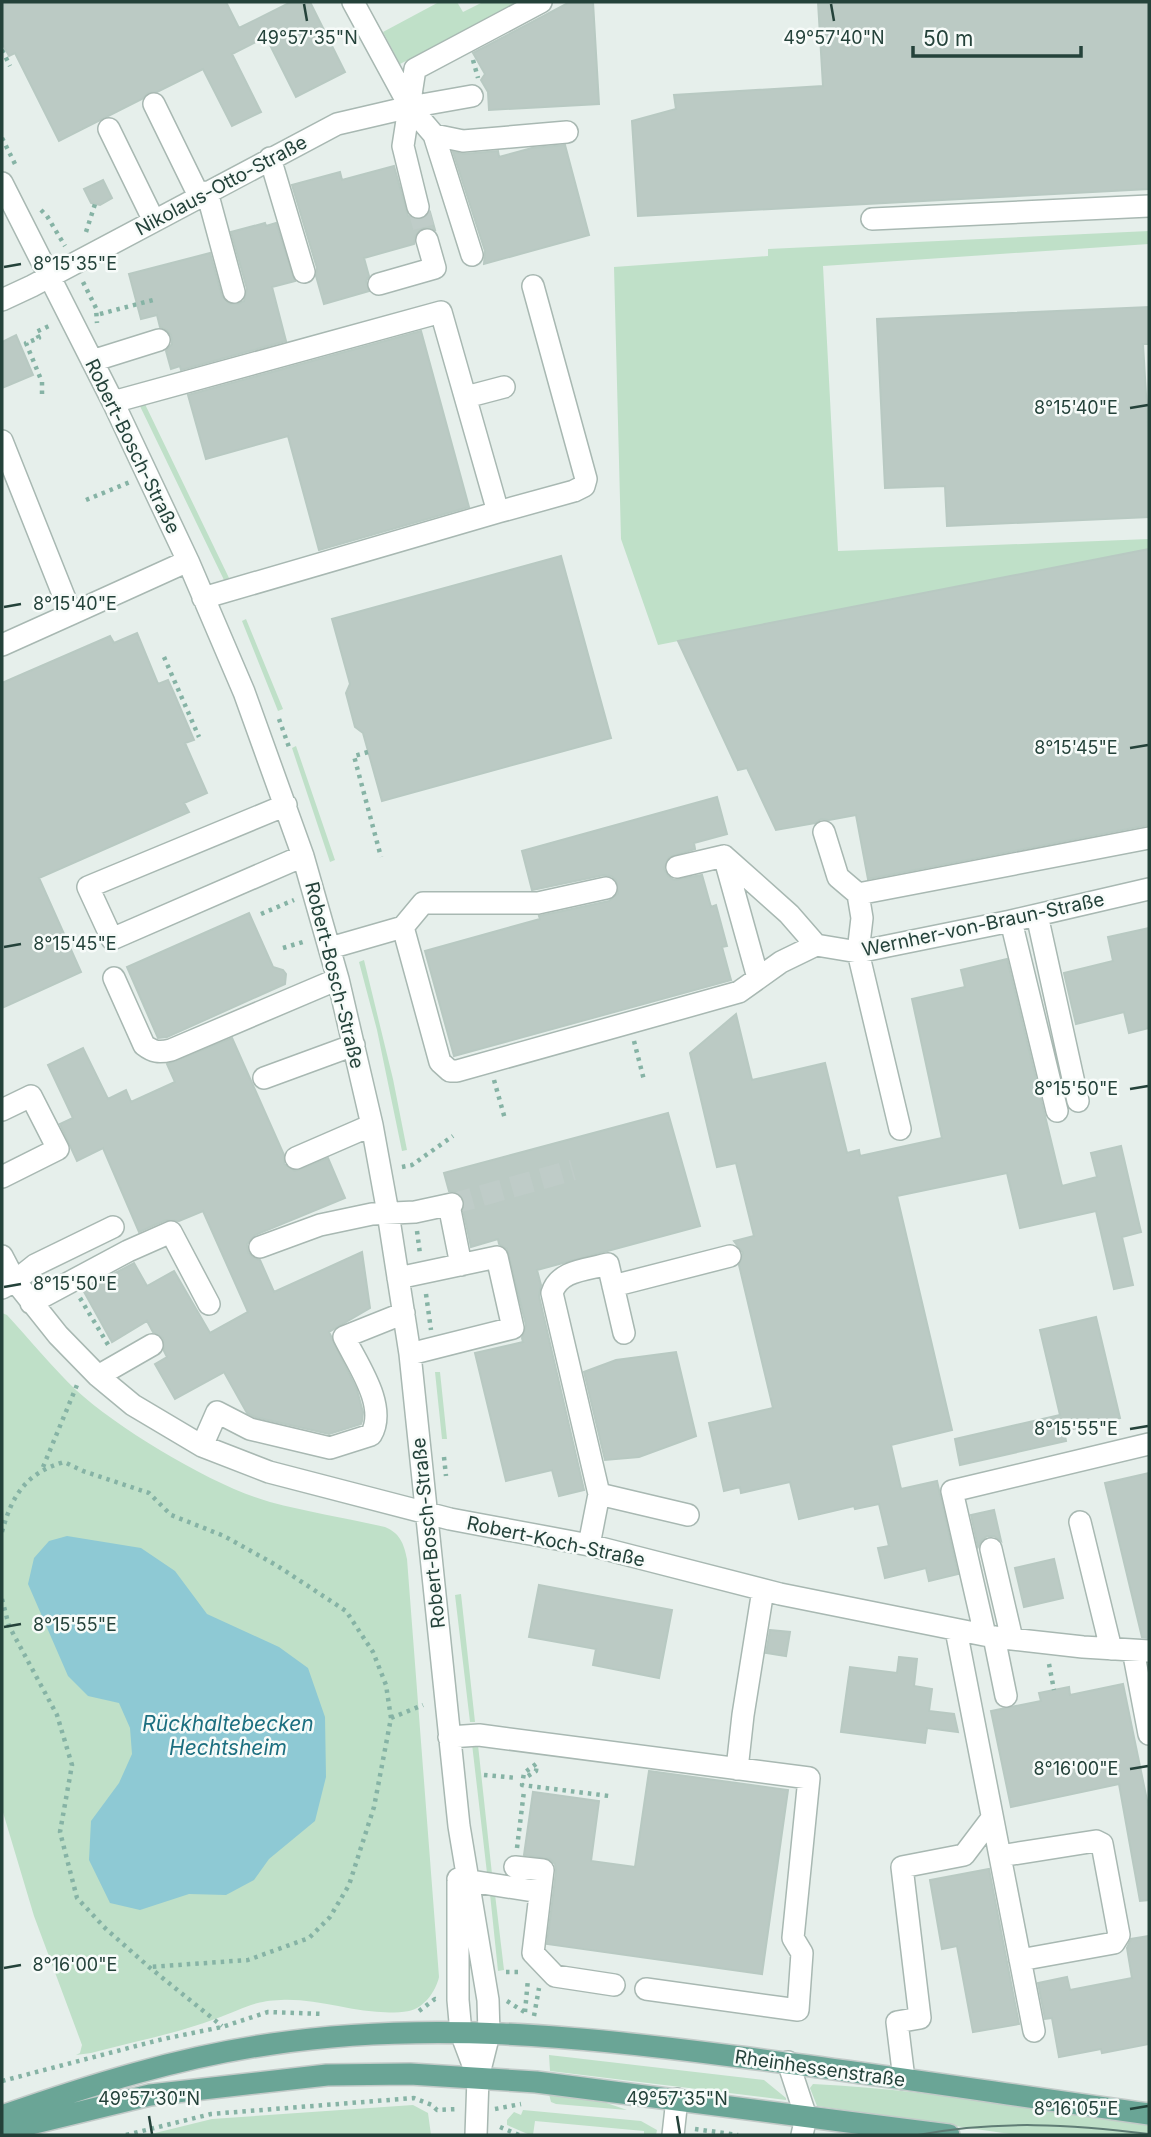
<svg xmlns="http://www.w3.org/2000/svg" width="1151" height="2137" viewBox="0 0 1151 2137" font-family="Inter,sans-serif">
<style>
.green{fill:#bfe0c8}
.water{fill:#8ec9d4}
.building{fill:#bbcac4;stroke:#b8c9c2;stroke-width:2}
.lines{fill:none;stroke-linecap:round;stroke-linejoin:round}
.minor-tunnel{stroke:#bfccc8;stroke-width:21;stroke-dasharray:21 10;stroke-linecap:butt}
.minor-casing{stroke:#a8b8b2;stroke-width:24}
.major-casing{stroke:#c2cac8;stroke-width:24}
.path{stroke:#86b3a5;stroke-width:4.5;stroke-dasharray:3.5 5;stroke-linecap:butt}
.minor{stroke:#fff;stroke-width:21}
.major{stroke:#6aa596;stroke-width:21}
.tram{stroke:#5f7d75;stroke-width:2}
.ticks{fill:none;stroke:#24423a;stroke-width:2.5}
.labels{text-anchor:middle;stroke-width:5;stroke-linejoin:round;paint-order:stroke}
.street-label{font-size:19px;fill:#24423a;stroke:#f7fbf9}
.water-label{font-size:21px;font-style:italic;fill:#1c6f80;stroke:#f7fbf9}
.ticks-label{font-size:18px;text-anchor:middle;fill:#24423a;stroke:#f7fbf9;stroke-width:5;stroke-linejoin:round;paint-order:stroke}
</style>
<rect width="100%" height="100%" fill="#e6efeb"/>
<path class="green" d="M439,2h18l6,10 20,-10h38l-121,62 -17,-32z
M1149,231v13l-326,22 15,285 311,-12v10l-491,96 -37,-106 -7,-272 154,-11v-7z
M143,400l86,178 -5,2 -86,-178z
M246,619l37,90 -5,2 -36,-90z
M296,746l39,114 -5,2 -38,-114z
M364,960l29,119 14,71 -5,1 -25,-121 -18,-68z
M2,1313l5,2c23,25 45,52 69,75 44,40 137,96 194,112 37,10 76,16 115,25 15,6 19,17 22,32l32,418c-3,14 -15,31 -30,34 -44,7 -85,-13 -128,-11 -30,1 -40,10 -66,19 -40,15 -83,23 -124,34l-15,2 4,-2 2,-8 -48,-129 -32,-107z
M435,1372h5l7,67h-5z
M461,1594l14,128h-5l-15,-127z
M472,1744l6,1 14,129 -5,-1z
M490,1894h5l9,76 -6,1z
M549,2055l215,25 22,18v2l-236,-29z
M813,2084c113,6 224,24 336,40v11h-132l-200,-29 -7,-18z
M549,2094l49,6 29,10 -71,-6 -5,-2z
M413,2105l15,8 3,22h-284l65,-16z
M523,2110l118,11 16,9 -1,5h-12v-4l-109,-10 -2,14h-3l-23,-10v-5l7,-8 7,3z"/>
<path class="water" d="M67,1536l74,12 34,23 32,43 72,33 29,21 17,49 1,60 -11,44 -46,38 -15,21 -28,15 -37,-1 -49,16 -30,-7 -21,-43 2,-39 28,-38 13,-29 -2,-26 -11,-25 -31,-7 -20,-20 -40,-92 6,-26 15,-17z"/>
<path class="building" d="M2,2h224l13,26 52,-26h19l35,70 -49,25 -30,-60 -34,17 29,58 -29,14 -29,-57 -46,23 -9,1 -6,6 -83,42 -44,-88 -6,3 -7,-13z
M593,2l6,102 -110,6 -1,-18 -7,-12 4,-6 -12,-21 95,-50z
M818,2h331v187l-511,27 -6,-95 44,-12 -2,-14 149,-9z
M565,145l24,90 -105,29 1,-13 -32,-99 11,2 34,-3 1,6 33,-9z
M394,166l14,50 12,4 10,-8 5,18 -12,-2 -8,8 -1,8 -50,14 5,18 -3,5 3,10 -45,13 -8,-28 1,-8 -25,-83 48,-13 2,8z
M103,180l9,18 -12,7 -9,-2 -7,-14z
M265,223l1,3 10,-3 19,58 -23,6 14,54 -105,29 -1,-4 -9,3 -5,-18 6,-7 -1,-9 -4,-5 -7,-3 -3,-12 -16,4 -12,-45 81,-21 12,43 8,8h8l6,-3 3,-12 -16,-57z
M1149,307v37h-6l6,100v73l-202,9 -2,-40 -60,2 -8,-169z
M421,331l48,176 -150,43 -31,-114 -82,23 -18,-64z
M16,335l17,40 -31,13v-46z
M1149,549v276l-281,54 -12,-64 -27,5 -8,-1 -6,4 -39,7 -29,-62 -9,2 -60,-129z
M561,556l50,182 -229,63 -19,-68 -8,-6 -9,-34 4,-9 -18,-65z
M137,633l21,51 10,-4 5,11 21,49 -9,3 22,50 -23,10 5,9 -150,66 42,94 -79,36v-325l108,-47 4,7z
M717,797l10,37 -33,9 1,6 -26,8 -5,12 4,7 6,4 28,-5 9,32 5,-2 11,41 -5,1 9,33 -277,76 -29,-105 115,-32 -1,-3 70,-15 9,-8 -2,-13 -5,-4 -7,-1 -72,15 -10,-39z
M249,913l24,54 10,3 3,4 -1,10 -118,53 -9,1 -31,-71z
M1149,928v100l-20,5 -5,-21 -48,12 -12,-51 49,-12 -5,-24z
M1007,959l55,227 35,-9 -6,-24 30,-7 20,86 -19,5 11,48 -19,4 -18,-78 -76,17 -13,-55 -110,23 55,234 -61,15 10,44 36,-8 21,93 -29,7 -3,-13 -41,10 -7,-30 11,-2 -10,-42 -24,5 -1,-3 -55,13 -9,-37 -49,11 -1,-6 -16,4 -15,-68 64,-15 -34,-143 4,-12 -9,-12 20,-5 -18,-73 -19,4 -27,-114 46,-39 16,66 73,-17 22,90 12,-3 1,6 82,-18 -30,-139 53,-12 -4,-17z
M232,1038l52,117v9l11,7 33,-13 17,40 -90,37 -8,9 1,8 4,5 8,3 14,32 88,-40 8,56 -41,24 28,58 6,22 -1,9 -1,3 -32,10 -74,-17 -8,-4 -23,-41 -49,27 -20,-35 12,-7 -3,-6 -1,-13 -10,-6 -6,-11 -35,21 -29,-52 51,-27 13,23 27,-15 36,62 38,-21 -45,-101 -24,10 -13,-1 -27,12 -36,-84 -26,13 -17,-37 13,-6 -25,-53 35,-17 25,51 18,-9 5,12 44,-20 -8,-18z
M668,1113l32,113 -163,44 4,15 -2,11 45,194 -25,6 -7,-26 -46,11 -31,-128 48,-11 -1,-4 4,-13 -19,-76 -8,-5 -1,-5 -27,8 -8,-37 2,-9 -8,-9 -8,-1 -5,-18z
M1096,1317l24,101 -56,13 2,10 -106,24 -5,-26 105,-24 -20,-85z
M676,1352l20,84 -57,21 -34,3 -21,-88 32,-12z
M1149,1473v165h-1l-6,-1 -37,-154z
M994,1510l7,31 -7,-5h-7l-5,4 -4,7 -7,-32z
M1054,1559l9,39 -39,9 -9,-39z
M539,1585l133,25 -13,68 -66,-13 3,-16 -67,-12z
M770,1630l20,2 -4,24 -20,-3z
M899,1657l18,2 -3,27 18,3 -3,22 25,3 4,18 -31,-4 -2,15 -84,-11 9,-65 47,6z
M1123,1684l26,126v90l-9,1 -21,-117 -108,23 -20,-96 50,-10 -2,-8 30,-6 1,8z
M649,1771l139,19 -26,184 -215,-30 9,-73 -1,-7 -5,-5 -26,-4 9,-63 66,9 -8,60 44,6z
M989,1869l30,155 -46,8 -16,-86 -15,3 -12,-69z
M1149,1936v108l-47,9 -1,-4 -42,8 -7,-39 -7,1 -7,-36 29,-6 3,13 62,-12 -5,-30 4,-9z"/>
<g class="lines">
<path class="minor-tunnel" d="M418,207l9,33
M452,1204l121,-34"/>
<g class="minor-casing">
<path id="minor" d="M353,2l57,105 24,28 38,120
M154,104l45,92
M109,129l45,92
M434,135l29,6 104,-9
M270,158l34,114
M2,183l111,219 75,159 56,131 59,164 35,123 34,146 16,88 22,141 49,472 29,174 1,34 -11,44 -2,57
M207,192l27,100
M418,207l-15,-61 12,-77 126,-67
M872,219l277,-13
M379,284l56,-16 -8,-28
M2,300l30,-14 305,-162 73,-17 62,-11
M92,361l67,-21
M466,397l38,-10
M113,402l328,-90 57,200 -295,86
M2,441l69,173 117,-53
M498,512l76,-21 10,-5 2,-7 -53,-193
M2,645l69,-31
M286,805l-198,82 24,52 191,-83
M824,832l14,45 20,17 4,24 -4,34 42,177
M724,856l34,122
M677,867l47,-11 65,58 27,31
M858,894l291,-56
M1037,915l41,186
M1011,921l46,190
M403,927l37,135 10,9h7l282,-79 42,-30 35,-17
M816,945l42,7 153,-31 138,-32
M330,948l73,-21 20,-24h115l68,-15
M114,978l30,67c9,7 15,8 27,5l167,-71
M264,1078l90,-33
M2,1110l29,-14 27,53 -56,28
M296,1158l76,-33
M449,1205l12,60
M260,1247l60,-22 52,-11 43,-2 37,-8
M2,1256l13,25 43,54 40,41 35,29 69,41 67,26 181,47 139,26 191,49 214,43 89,10 66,4
M398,1278l99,-21 16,71 -103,26
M613,1286l117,-30
M2,1288l13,-7 20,-16 78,-38
M31,1303l97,-52 43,-19 38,72
M98,1376l54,-31
M202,1446l15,-34 33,17 80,19 41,-13c17,-29 -14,-71 -27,-98l60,-24
M599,1494l-47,-201c7,-23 34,-23 56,-29l16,69
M1080,1522l31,127
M589,1545l10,-51 89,21
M991,1549l21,90
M956,1630l78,401
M985,1635l-33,-144 197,-47
M994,1637l12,59
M1133,1650l16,84
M449,1737l30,-2 330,43 -16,160 9,15 -4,57 -152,-21
M737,1769l6,-54 20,-125
M1000,1856l96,-15 6,3 17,91 -5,8 -94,17
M515,1867l28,3 -10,83 22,23 59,9
M458,1879l82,13
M458,1881v119l3,33 17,45
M788,2062l18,55 -4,18
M904,2079l-7,-57 23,-4 -18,-151 62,-12 28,-37
M673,2135l4,-36"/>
</g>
<g class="major-casing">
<path id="major" d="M2,2116c88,-31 178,-59 270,-72 153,-23 308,-8 460,12 140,17 278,39 417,58
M2,2131l148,-36 177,-20 83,-1 126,8 413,53"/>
</g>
<path class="path" d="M2,50l8,16
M473,60l5,18
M2,138l14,28
M41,210l6,6 18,30
M86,232l9,-28
M83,282l13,26 1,15
M100,314l53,-14
M42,394v-12l-16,-39 13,-5 -3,-6 15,-7
M86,500l44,-18
M164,657l35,80
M279,719l11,31
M368,752l-14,4 27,101
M261,914l33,-14
M283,948l23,-7
M634,1041l10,39
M494,1080l11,39
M402,1167l10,-2 41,-29
M417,1231l3,23
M426,1294l5,36
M80,1298l30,50
M444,1457l2,19
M43,1467l34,-82
M2,1532c10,-37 24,-59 62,-70l19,9 66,22 22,22 53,21 52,29 70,46 27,41 13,33 5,33 -17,89 -25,78 -19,32 -21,21 -61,22 -99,7
M2,1599l7,27 48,89 15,50 -12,67 17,66 29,31 43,38 73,59
M1049,1664l5,26
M391,1718l32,-13
M536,1764l-12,9 -2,12 87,11
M484,1775l33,3
M528,1776l8,-5 1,-7
M517,1848l7,-57
M506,1972h17
M507,2001l19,12
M419,2011l16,-12 3,1
M525,2012l3,-33
M534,2016l5,-28
M2,2081l161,-42 59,-12 46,-15 56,2
M495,2109l26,-5
M500,2127l19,8
M695,2129l43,6
M126,2135l85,-21 203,-16 18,7 5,5 21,-1"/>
<use href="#minor" class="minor"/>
<use href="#major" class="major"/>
<path class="tram" d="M918,2135c77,-15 155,-11 231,-1"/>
</g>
<path class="ticks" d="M304,4l3,17M831,4l3,17M4,267l17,-3M1130,408l18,-3M4,607l17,-3M1130,748l18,-3M4,947l17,-3M1130,1089l18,-3M4,1287l17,-3M1130,1429l18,-3M4,1627l17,-3M1130,1769l18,-3M4,1968l17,-3M1130,2109l18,-3M149,2116l3,18M677,2116l3,18"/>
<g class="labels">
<g class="street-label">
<text transform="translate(221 185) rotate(-28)" y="7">Nikolaus-Otto-Straße</text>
<text transform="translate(133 446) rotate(64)" y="7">Robert-Bosch-Straße</text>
<text transform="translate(983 924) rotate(-12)" y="7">Wernher-von-Braun-Straße</text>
<text transform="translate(335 975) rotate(76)" y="7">Robert-Bosch-Straße</text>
<text transform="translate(428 1533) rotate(-96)" y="7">Robert-Bosch-Straße</text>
<text transform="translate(556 1541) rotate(12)" y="7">Robert-Koch-Straße</text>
<text transform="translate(820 2068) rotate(8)" y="7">Rheinhessenstraße</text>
</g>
<g class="water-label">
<text x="228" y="1731">Rückhaltebecken<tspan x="228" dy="24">Hechtsheim</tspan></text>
</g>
</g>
<g class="ticks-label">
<text x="307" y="44">49°57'35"N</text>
<text x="834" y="44">49°57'40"N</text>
<text x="75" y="270">8°15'35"E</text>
<text x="1076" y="414">8°15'40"E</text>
<text x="75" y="610">8°15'40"E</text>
<text x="1076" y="754">8°15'45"E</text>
<text x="75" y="950">8°15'45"E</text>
<text x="1076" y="1095">8°15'50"E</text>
<text x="75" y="1290">8°15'50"E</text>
<text x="1076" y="1435">8°15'55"E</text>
<text x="75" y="1631">8°15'55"E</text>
<text x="1076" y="1775">8°16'00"E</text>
<text x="75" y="1971">8°16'00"E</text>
<text x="149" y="2105">49°57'30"N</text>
<text x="677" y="2105">49°57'35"N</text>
<text x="1076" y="2115">8°16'05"E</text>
</g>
<rect width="1151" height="2137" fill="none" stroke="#24423a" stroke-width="7"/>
<path d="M913 46v10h168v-10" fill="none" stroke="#24423a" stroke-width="3.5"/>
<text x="923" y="46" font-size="21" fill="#24423a" stroke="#f7fbf9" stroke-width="5" paint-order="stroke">50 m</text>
</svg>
